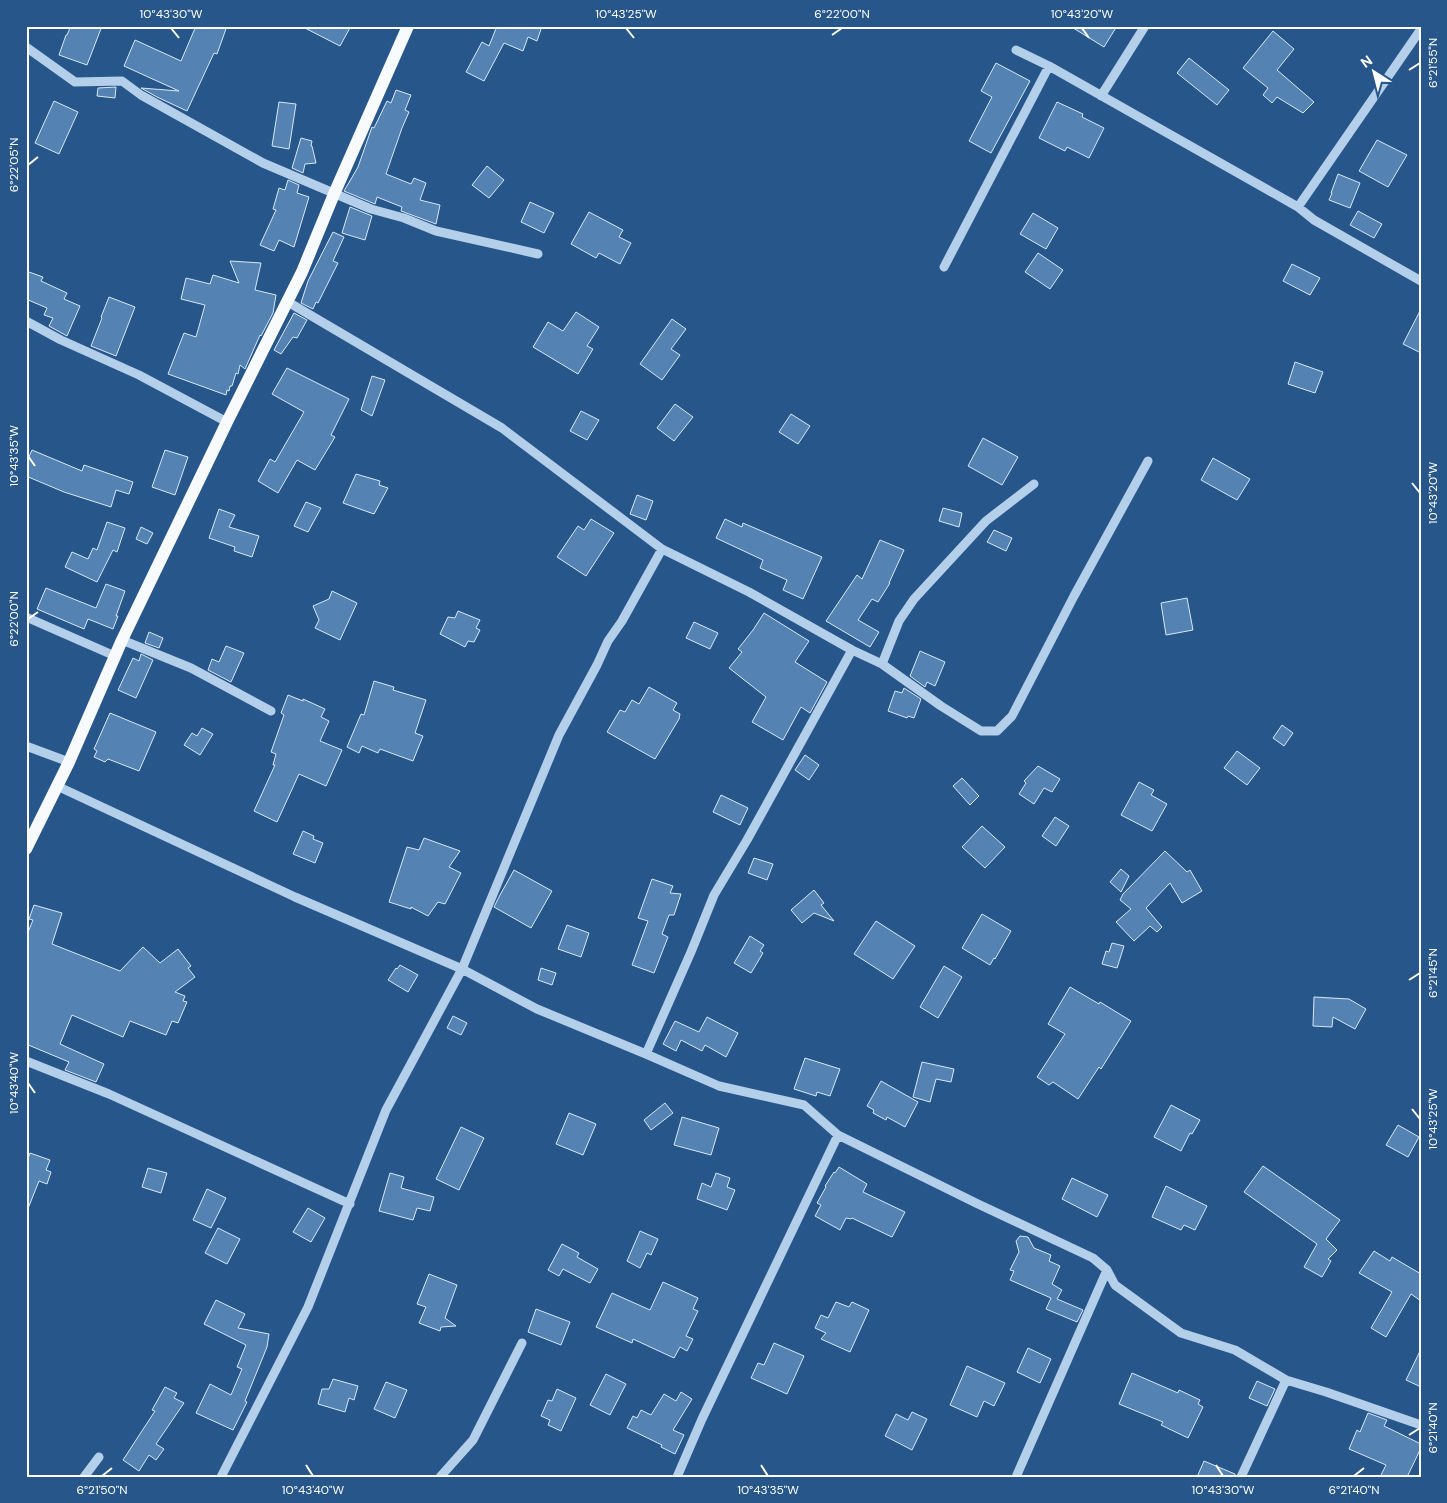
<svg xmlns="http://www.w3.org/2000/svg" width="1447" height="1503" viewBox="0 0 1447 1503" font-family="'DM Sans',sans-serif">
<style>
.building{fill:#5382b3;stroke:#d9e8f7}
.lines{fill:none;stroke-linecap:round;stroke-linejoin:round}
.minor{stroke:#b4cfea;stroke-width:9}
.major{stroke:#f8fbfe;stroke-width:12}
.ticks{fill:none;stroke:#fff;stroke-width:2}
.neatline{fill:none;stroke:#fff;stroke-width:2}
.ticks-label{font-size:12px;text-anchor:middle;fill:#fff}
</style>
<rect width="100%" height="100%" fill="#27568b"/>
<path class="building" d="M71,26h31l-15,39 -28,-10 7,-20h1z
M196,26h31l-10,28 -3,-1 -27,58 -30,-14 -16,-9 38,3 -55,-25 11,-26 46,21z
M301,26h50l-11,20z
M497,26h45l-5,15 -9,-4 -5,14 -19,-8 -20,38 -18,-9 16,-30 7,4z
M1070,26h47l-13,21z
M1273,31l21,18 -17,21 37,32 -11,11 -26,-16 -5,6 -9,-8 5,-7 -25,-20z
M1189,58l40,32 -12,15 -40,-32z
M996,63l34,18 -39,72 -22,-12 23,-44 -11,-6z
M116,87l-1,11 -18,-2 1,-8z
M396,90l15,5 -6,15 4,2 -7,16 -16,46 25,10 3,-6 12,5 -6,17 20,5 -4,19 -35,-13 1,-4 -25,-10 -2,7 -31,-13 14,-24 14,-40 2,1 13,-27 4,2z
M54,101l24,11 -19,42 -24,-11z
M279,102l17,2 -7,45 -17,-3z
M1057,102l26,12 -1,3 22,11 -15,30 -22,-11 -2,4 -26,-13z
M301,138l11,3 -1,5h1l4,17 -11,1 -2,9 -11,-5z
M1377,140l30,15 -19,32 -29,-16z
M487,166l17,14 -15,18 -17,-13z
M1338,174l22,9 -10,25 -21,-8 3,-7h-1z
M288,180l11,5 -2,8 12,4 -15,50 -15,-7 -5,11 -14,-6 16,-35 -3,-1 6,-21 6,2z
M530,202l24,11 -10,20 -23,-11z
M350,207l22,9 -7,24 -23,-7z
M1358,211l24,13 -8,14 -24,-13z
M589,212l34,18 -4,7 12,6 -11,21 -21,-11 -3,5 -25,-14z
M1033,213l25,15 -12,21 -26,-15z
M333,232l11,5 -11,24 5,2 -20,40 -2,-1 -3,7 -12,-6 7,-22z
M1038,253l25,17 -13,19 -25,-17z
M230,261l31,2 -6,27 21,5 -3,18 -12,23 -1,-1 -15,34 -5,-4 -2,9 -2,-1 -4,13h-2l-1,5 -2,-1 -1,5 -58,-21 16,-41 12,4 9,-32 -24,-6 5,-21 24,6 3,-9 26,8z
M1292,264l28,14 -10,17 -27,-14z
M26,271l17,6 -2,4 26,12 -3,6 16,7 -13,30 -18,-10 4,-8 -9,-3 3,-7 -21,-9z
M109,297l26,10 -19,49 -25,-10 11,-28 -1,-1z
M1421,309v44l-18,-9z
M576,312l23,15 -12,19 6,3 -15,25 -45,-27 15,-25 15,9z
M294,313l13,7 -10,18 -4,-1 -12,17 -7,-4z
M672,319l14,10 -15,20 9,6 -18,25 -22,-16z
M1295,362l28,10 -8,21 -27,-9z
M287,368l62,31 -18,36 4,2 -20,33 -18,-10 -19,33 -20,-12 12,-22 5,3 29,-50 -32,-18z
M372,376l13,4 -13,36 -11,-6z
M675,404l18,13 -19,24 -17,-13z
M581,411l18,9 -12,20 -17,-9z
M791,414l19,12 -12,18 -19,-12z
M983,438l35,19 -16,28 -34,-19z
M32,450l50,21 2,-6 49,17 -4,12 -13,-4 -5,17 -47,-15 -38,-16v-13z
M165,450l23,7 -13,38 -23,-8z
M1213,458l37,21 -13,21 -36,-20z
M356,474l24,7 -1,4 9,3 -14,26 -31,-11z
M637,495l16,6 -7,19 -16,-6z
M306,502l15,6 -13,24 -14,-6z
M943,508l19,5 -3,14 -20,-6z
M219,509l16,6 -6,12 30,9 -7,21 -18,-6 1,-4 -26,-9z
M591,519l23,14 -28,43 -29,-19 21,-31 6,4z
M725,519l17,8 1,-4 79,34 -19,42 -20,-9 4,-10 -27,-12 3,-8 -47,-22z
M107,522l18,6 -8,24 -4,-2 -16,32 -32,-15 7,-15 16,7 5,-11 4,2z
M141,527l12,6 -6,11 -11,-5z
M994,530l18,8 -6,13 -19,-9z
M880,540l24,10 -15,33h1l-12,19 -6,-3 -14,21 21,12 -9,15 -44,-26 31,-46 5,4z
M106,584l19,7 -9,25h2l-5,13 -25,-10 -4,10 -47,-20 9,-21 50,20z
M332,591l25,12 -17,37 -25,-12 4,-8 -6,-14 16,-7z
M1187,598l6,32 -27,5 -5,-32z
M458,611l22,9 -4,8 4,2 -6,12 -6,-1 -3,6 -25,-13 8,-17 7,1z
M764,613l45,28 -14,21 32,20 -17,31 -9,-6 -18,33 -31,-18 14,-25 -37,-29 13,-16 -4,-3 15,-19z
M694,622l24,11 -8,16 -24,-11z
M149,632l14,6 -4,10 -14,-5z
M226,646l18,7 -13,29 -23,-12 4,-11 7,3z
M920,651l25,11 -10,24 -8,-4 -2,5 -15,-11z
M141,654l12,6 -17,38 -18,-8 15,-32 6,3z
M374,681l20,6 -1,3 33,10 -11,33 8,3 -10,25 -33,-12 -2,4 -16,-7 -3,7 -12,-6 14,-33 3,1z
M649,687l28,16 -4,7 7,4 -1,5 -24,40 -48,-27 13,-22 5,2 7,-12 7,4z
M904,688l17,11 -7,19 -6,-2 -1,2 -19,-7 7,-20 7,2z
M288,695l15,6v-2l22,10 -4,8 8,4 -9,20 22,9 -16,36 -27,-12 -22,48 -23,-11 21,-46h-2l3,-11 -5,-2 13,-37 -3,-2z
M110,713l46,19 -17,39 -31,-12 -3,3 -11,-5 3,-6 -3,-2z
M1282,725l11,8 -9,13 -11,-8z
M202,728l11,6 -13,21 -16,-10 8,-12 5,3z
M1237,751l23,17 -13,17 -23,-17z
M805,755l14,10 -10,15 -14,-10z
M1038,766l22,13 -8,13 -8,-4 -10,16 -15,-10 7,-11 -2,-2z
M962,778l17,18 -9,9 -17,-19z
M1139,782l15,8 -3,5 16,9 -15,27 -31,-16z
M721,795l27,13 -8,17 -27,-13z
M1055,817l14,9 -13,20 -14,-10z
M982,826l23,21 -20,21 -23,-21z
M303,831l11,5 -1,3 10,4 -8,20 -22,-9z
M424,838l36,13 -11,16 12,6 -16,31 -7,-2 -10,14 -17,-9v2l-22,-7 18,-55 12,3z
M1165,851l22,21 3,-2 12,21 -20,12 -12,-20 -24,25 16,19 -5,5 -7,-6 -16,15 -18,-19 15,-13 -11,-9 3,-6z
M754,858l19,6 -6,16 -19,-7z
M1121,869l8,7 -8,16 -11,-10z
M514,870l38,21 -21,37 -37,-21 6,-12z
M652,879l21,7 -3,7 11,1 -7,21h-5l-7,19 6,3 -14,36 -22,-8 16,-44 -10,-3z
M814,890l10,13 -3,2 13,16 -20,-8 -12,10 -11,-13z
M34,905l28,8 -10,31 68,27 23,-24 17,16 18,-14 13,17 -3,2 7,9 -20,15 10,4 -2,5 4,1 -9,21 -6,-2 -6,14 -36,-14 -7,16 -51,-22 -12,29 44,20 -8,18 -31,-12 4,-8 -43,-18v-107l7,-17 -4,-1z
M982,914l29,17 -16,28 -1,-1 -4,7 -28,-17z
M876,921l39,25 -22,33 -39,-25z
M567,925l22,8 -8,24 -23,-8z
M750,936l14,9 -4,6 3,2 -12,20 -17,-10z
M1112,943l12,3 -7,22 -15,-4 4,-13 3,1z
M400,965l18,10 -10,17 -20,-12 8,-12 1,1z
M944,966l18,11 -24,41 -18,-11z
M541,968l15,5 -4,12 -14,-5z
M1070,987l29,17 1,-2 31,19 -30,48 -2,-2 -21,32 -25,-17 -4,3 -12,-8 28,-43 -17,-10z
M1314,997l35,2 17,10 -11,20 -22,-12 -1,10 -19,-1z
M453,1016l14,7 -6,12 -14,-7z
M707,1017l31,16 -12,24 -21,-12 -3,6 -21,-11 -5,11 -13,-7 12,-23 24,11z
M805,1058l35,11 -10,27 -13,-4 -1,4 -22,-7z
M922,1062l32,7 -3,13 -15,-3 -6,23 -17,-5z
M881,1081l37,21 -13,25 -18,-10 -1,3 -13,-7 1,-3 -7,-4z
M665,1103l8,10 -22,17 -7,-10z
M1171,1105l29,15 -8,14 -2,-1 -9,18 -27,-14z
M569,1113l27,11 -13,31 -27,-11z
M682,1117l37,11 -8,27 -37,-10z
M1398,1125l21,12 -11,20 -22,-12z
M461,1127l23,11 -25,52 -23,-11z
M30,1153l20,7 -4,10 5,2 -4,12 -8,-3 -12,30 -1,-47z
M1263,1166l77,54 -14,19 11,11 -9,9 3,2 -9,16 -18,-10 13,-23 -73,-52z
M839,1167l28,17 -4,8 42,20 -13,25 -40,-19 -1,1 -5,-1 -6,12 -25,-14 6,-11 -4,-2 9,-16 -1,-1 9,-14 1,1z
M148,1168l19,5 -6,20 -19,-6z
M390,1173l14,4 -3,11 33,9 -4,14 -13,-3 -4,12 -34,-9z
M716,1173l14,5 -3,9 8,3 -8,20 -30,-11 5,-16 9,4z
M1072,1178l36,17 -11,22 -35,-18z
M1166,1186l41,20 -12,24 -11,-5 -3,5 -29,-13z
M207,1189l19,9 -15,30 -18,-8z
M308,1208l17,10 -14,24 -18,-10z
M218,1228l22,11 -13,25 -22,-11z
M640,1231l18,8 -7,16 -4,-2 -7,15 -13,-7z
M1020,1236l8,1 6,11 17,7 -2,6 11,5 -8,18 10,6 -5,9 26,11 -6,12 -31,-13 5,-11 -41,-18 4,-9 -4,-1 9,-18 -3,-11z
M562,1244l17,9 -2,4 21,12 -8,14 -27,-14 -4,7 -11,-6z
M1374,1251l16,10 2,-4 29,17v27l-10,-7 -25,43 -15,-9 21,-36 -33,-19z
M429,1274l28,11 -12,33 11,8 -15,1 -1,4 -21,-8 7,-16 -9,-3z
M663,1282l35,16 -5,11 5,2 -12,25 7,3 -6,12 -7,-4 -6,11 -41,-19 -1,4 -36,-16 16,-34 38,17z
M216,1300l29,14 -7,14 31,6 -2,13 -22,54 2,1 -14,28 -37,-17 14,-29 21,11 11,-26 -5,-2 9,-22 -42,-21z
M836,1302l13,5 3,-5 17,8 -19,42 -29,-13 5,-6 -11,-5 6,-13 7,3z
M536,1309l34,13 -9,23 -33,-13z
M774,1343l30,13 -17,38 -36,-16 7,-15 6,2z
M1028,1348l23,11 -11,24 -23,-11z
M1421,1349v38l-15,-7z
M967,1366l38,17 -11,23 -10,-5 -7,16 -27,-12z
M1132,1373l46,20 1,-3 21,10 -2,4 5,3 -15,31 -27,-13 2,-3 -44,-18z
M606,1374l20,10 -16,31 -20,-10z
M333,1379l25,7 -4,14 -5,-2 -4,14 -27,-8 4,-15h7z
M1257,1381l18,8 -8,17 -18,-8z
M386,1382l21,8 -12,28 -21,-9z
M165,1387l12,6 -3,5 10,5 -28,41 8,5 -8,11 -7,-5 -10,16 -16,-11 32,-49 -3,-1z
M557,1389l19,9 -15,33 -13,-6 2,-5 -9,-4 7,-16 4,1z
M681,1392l11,7 -19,31 11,5 -9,19 -14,-7 1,-2 -35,-17 6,-12 4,2 4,-8 10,5 13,-21 12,7z
M912,1412l15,7 -15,31 -27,-14 11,-22 12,6z
M1368,1413l19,7 -3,6 37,18v4l-14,29h-27l6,-12 -37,-16 8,-19 3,2z
M1204,1461l31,13v3h-38z"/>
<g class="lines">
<path class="minor" d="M26,47l49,35 47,-1 19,14 122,68 108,46 33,9 32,13 102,23
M1016,50l33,16 249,141 16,13 107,61
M1101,96l44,-70
M1298,207l123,-178
M944,267l105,-201
M288,302l214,126 160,121 87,43 103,58 30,14 59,42 40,25h16l15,-15 62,-120 74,-135
M26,321l35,19 78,35 88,47
M26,617l89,39
M122,640l69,28 80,43
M882,664l17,-43 15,-22 72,-78 48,-37
M26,746l43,16
M57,786l238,111 167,72 75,40 109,45 73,32 85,19 34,30 140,69 115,54 14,12 8,15 66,48 54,17 51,30 40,12 95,33
M646,1054l45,-102 23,-57 33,-55 105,-190
M26,1061l83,33 241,110
M84,1477l15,-20
M221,1477l87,-170 78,-197 76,-141 97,-234 38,-70 11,-24 14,-20 40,-72
M440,1477l33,-37 49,-97
M677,1477l25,-58 136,-284
M1016,1477l91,-207
M1241,1477l45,-97"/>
<path class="major" d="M26,849l43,-87 53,-122 105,-218 75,-150 32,-78 74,-168"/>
</g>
<path class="ticks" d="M171,28l8,10M626,28l8,10M1082,28l7,10M832,35l10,-7M1409,70l11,-7M28,165l10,-8M28,456l7,10M1412,483l8,10M28,619l10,-7M1409,980l11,-7M28,1083l7,10M1412,1109l8,10M1409,1435l11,-7M306,1465l7,11M761,1465l7,11M1216,1465l7,11M102,1476l10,-8M1354,1476l10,-8"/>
<rect width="1447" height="1503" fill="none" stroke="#27568b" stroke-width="55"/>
<g transform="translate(1374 72) rotate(324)" stroke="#27568b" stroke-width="4" paint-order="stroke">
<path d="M0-4L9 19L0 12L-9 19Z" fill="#ffffff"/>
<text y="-8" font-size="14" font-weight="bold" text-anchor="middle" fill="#ffffff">N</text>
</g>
<rect x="28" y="28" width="1392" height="1448" class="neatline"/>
<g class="ticks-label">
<text x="171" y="18">10°43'30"W</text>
<text x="626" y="18">10°43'25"W</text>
<text x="842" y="18">6°22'00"N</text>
<text x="1082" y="18">10°43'20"W</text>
<text transform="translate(1433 63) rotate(-90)" y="4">6°21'55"N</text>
<text transform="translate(14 165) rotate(-90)" y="4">6°22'05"N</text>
<text transform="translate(14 456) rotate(-90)" y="4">10°43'35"W</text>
<text transform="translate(1433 493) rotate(-90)" y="4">10°43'20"W</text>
<text transform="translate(14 619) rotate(-90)" y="4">6°22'00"N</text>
<text transform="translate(1433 973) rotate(-90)" y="4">6°21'45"N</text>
<text transform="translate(14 1083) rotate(-90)" y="4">10°43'40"W</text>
<text transform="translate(1433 1119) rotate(-90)" y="4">10°43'25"W</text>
<text transform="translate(1433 1428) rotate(-90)" y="4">6°21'40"N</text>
<text x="102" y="1494">6°21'50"N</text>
<text x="313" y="1494">10°43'40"W</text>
<text x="768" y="1494">10°43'35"W</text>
<text x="1223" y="1494">10°43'30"W</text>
<text x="1354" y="1494">6°21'40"N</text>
</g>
</svg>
